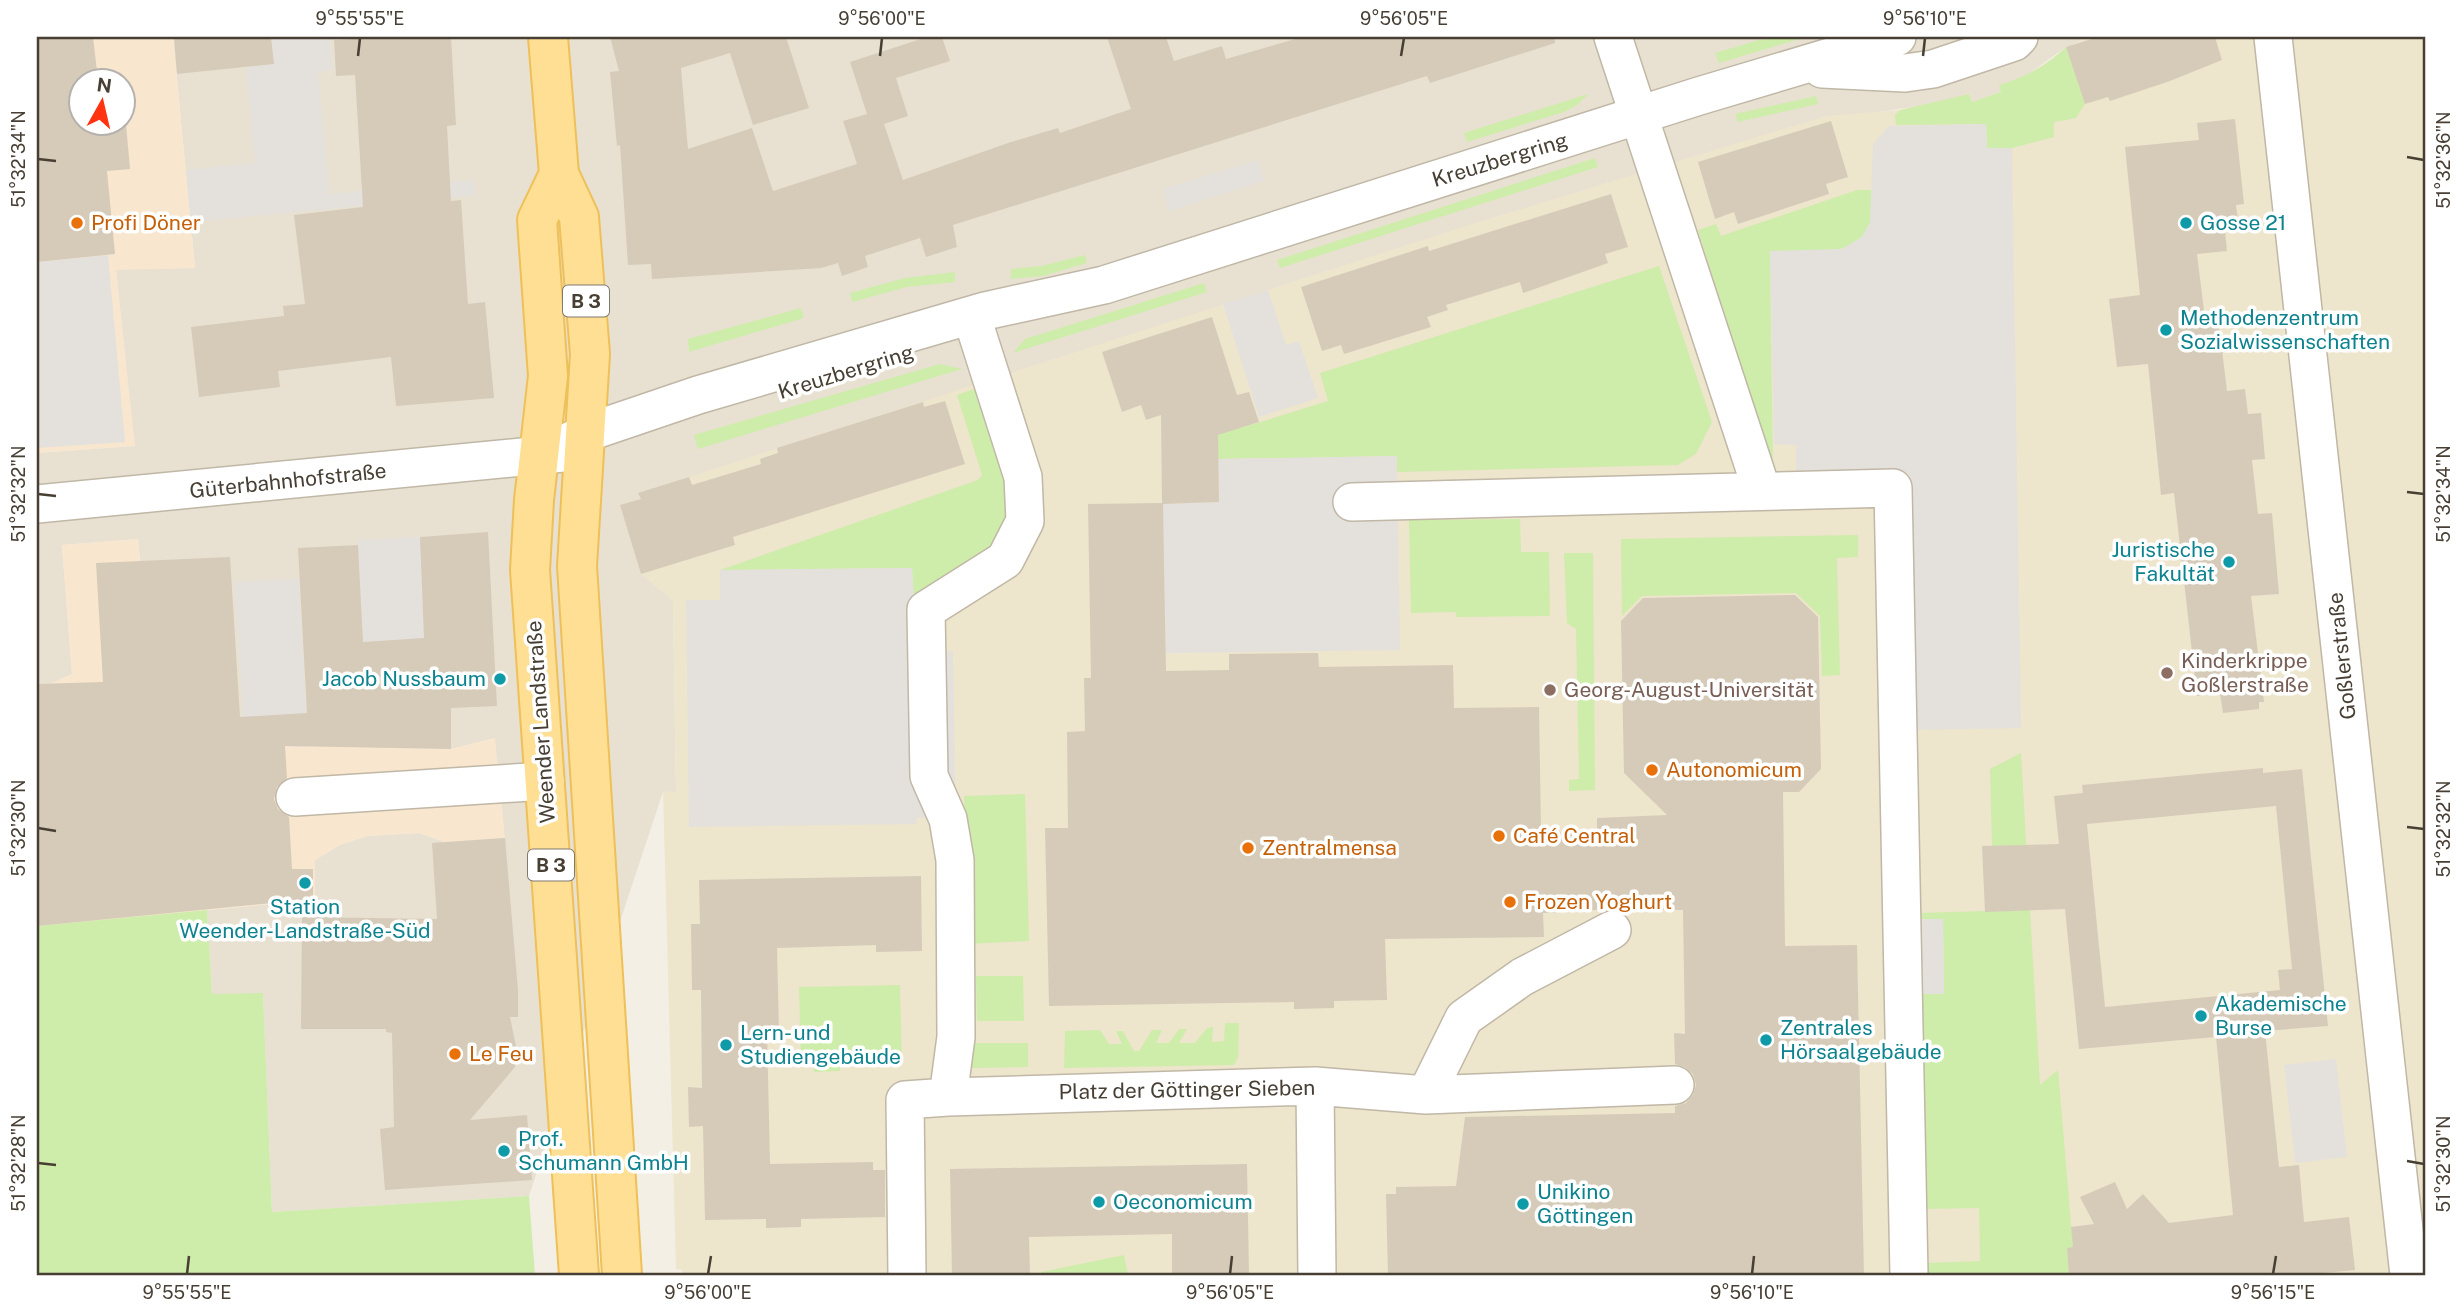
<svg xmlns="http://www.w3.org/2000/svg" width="2463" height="1312" viewBox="0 0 2463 1312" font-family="'Public Sans',sans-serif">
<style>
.residential{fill:#e8e1d2}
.commercial{fill:#f8e6ce;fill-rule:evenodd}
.education{fill:#eee5cd}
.green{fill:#ceecaa}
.parking{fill:#e4e1dd}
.building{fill:#d6cbb9;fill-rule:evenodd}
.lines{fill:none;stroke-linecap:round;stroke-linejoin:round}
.minor-casing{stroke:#c0b7a6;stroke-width:40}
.major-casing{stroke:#eec059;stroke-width:42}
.minor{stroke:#fff;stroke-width:37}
.major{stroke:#ffdf93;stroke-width:38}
.ticks{fill:none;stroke:#473f34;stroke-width:2.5}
.food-dot{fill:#e8710a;stroke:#fff;stroke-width:2.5}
.culture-dot{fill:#0f9aa8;stroke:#fff;stroke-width:2.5}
.education-dot{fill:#8d6e63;stroke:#fff;stroke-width:2.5}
.labels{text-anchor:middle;stroke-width:7;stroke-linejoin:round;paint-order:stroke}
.shield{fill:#fff;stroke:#7e7971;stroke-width:2}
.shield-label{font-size:19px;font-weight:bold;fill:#473f34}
.street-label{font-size:21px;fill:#473f34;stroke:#fff}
.food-label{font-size:21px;fill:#c56008;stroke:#fff;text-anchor:start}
.culture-label{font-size:21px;fill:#0d838f;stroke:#fff;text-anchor:start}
.education-label{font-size:21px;fill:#785e54;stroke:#fff;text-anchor:start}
.neatline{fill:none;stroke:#473f34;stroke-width:2.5}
.ticks-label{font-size:18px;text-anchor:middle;fill:#473f34}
</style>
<rect width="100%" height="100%" fill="#f4efe5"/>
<path class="residential" d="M173,37h2055l-162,10 -43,31 -23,7 2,7 -30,10 -3,-8 -37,10 -53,8 -902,273 -304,215 3,192h-13l-134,404 -257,16 -9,-218h-51l-5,-84 108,-10v-40l25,-15 27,-9 52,-3 26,9 50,-104 -44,11 -170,-3 -57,2 -84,-187 -2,-22 -76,6 10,129 -35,16v-237l97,-7 -18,-177 79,-1z"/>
<path class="commercial" d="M37,37h136l22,231 -79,2 19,176 -98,7zM80,80h42v42h-42z
M138,539l12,182 131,25 170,3 44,-11 10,100 -60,4 -26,-9 -52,3 -27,9 -25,15v40l-278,26v-236l35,-16 -10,-129z"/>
<path class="education" d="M2085,37h341v1238h-1744v-5l-6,-1 -13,-478 13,1 -3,-191 -32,-27 -21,-69 20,-6 -1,-6 827,-267 360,-110 74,-6 69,-16 3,8 29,-10 -2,-7 24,-7z"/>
<path class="green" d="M1787,37l16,1 -84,25 -4,-10 44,-13z
M2066,47l19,57 -9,14 -22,4v15l-42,11h-25l-1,-24 -90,1 -1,-10 5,-5 69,-16 3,8 29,-10 -2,-7c27,-8 47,-19 67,-38z
M1588,94l-11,11 -13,7 -97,30 -3,-9z
M1816,96l2,8 -80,18 -3,-8z
M1595,158l3,9 -318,101 -3,-8z
M1857,190h15c-1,10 1,24 -2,33 -13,39 -69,27 -100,28l3,216 -75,-237 18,-6 5,12z
M1085,255l2,8 -44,13 -32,3v-10l30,-3z
M1659,266l53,156 -16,32 -18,11 -281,7v-16l-179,3 -3,-53 26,22 87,-27 -8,-28z
M955,272v10l-48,5 -55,15 -2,-9 55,-15z
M1204,283l3,9 -194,61 12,-14z
M801,308l3,10 -115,34 -1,-13z
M940,364l22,5 -264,80 -4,-14z
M979,387c14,48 55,124 8,164 -21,18 -50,31 -74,46l-1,-29 -192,2 258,-90 4,-5 -25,-80z
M1520,519l1,33h28l1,64 -94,1v-5l-45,1 -2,-93z
M1858,535v22l-21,1 3,117 -18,1 -2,-60 -24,-23 -154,3 -20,20 -1,-77z
M1564,553h29l2,237 -26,1v-11l10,-1 -3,-150 -9,-6z
M2021,753l19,332 18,-15 15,177 -6,1 2,27h-142l-1,-12 54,-2 -1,-53 -54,1 -5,-215h24l-1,-75h-24v-6l100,-3 -27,-64 -2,-77z
M1025,794l4,147 -60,3 -5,-148z
M207,910l5,84 51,-1 9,219 257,-16 6,79h-498v-349z
M976,976h47l1,45h-47z
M900,985l2,77 -62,1v8l-26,1v-8h-13l-2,-77z
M1225,1023h14l-1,34 -4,8 -170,3 1,-37 35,-1 9,14h13l-6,-13h7l11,20h5l13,-21h10l-6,13h13l10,-14h8l-8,14h16l12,-15 6,-1 -1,15 12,-1z
M971,1043h57v24l-57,1z
M1124,1255l4,20h-86l-1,-3z"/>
<path class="parking" d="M271,37h59l3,33 -15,2 11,122 145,-14 1,15 -284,27 -5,-52 69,-7 -9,-96 27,-3z
M1986,124l1,24h25l9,580 -108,2 -4,-257 -113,1v-29l-22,-1 -4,-193 72,-2 20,-12 8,-15 3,-78 16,-18z
M1258,160l6,21 -95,30 -6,-22z
M108,255l17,187 -88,6v-186z
M1268,290l18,55 13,-4 19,57 -59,19 -36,-113z
M1397,456l3,194 -234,3 -3,-149 56,-2 -1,-43z
M420,537l3,73 24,27 -84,5 -5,-102z
M912,568l2,28 25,-15 1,70h13l3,167h-39l-1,6 -227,3 -3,-227h34v-30z
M299,579l9,168 -27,-1 -38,-29 -8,-135z
M1919,919h24l1,75h-24z
M2336,1059l11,98 -52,6 -11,-98z"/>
<path class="building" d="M37,37h56l5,43h-18v42h42l2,-20 6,67 -23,2 8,83 -78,8z
M174,37h97l3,27 -97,10z
M390,37h61l5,88 -9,1 4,75 10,-1 7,104 17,-2 9,96 -98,8 -5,-49 -113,14 2,16 -81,10 -8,-70 93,-11 -1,-10 22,-2 -11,-89 69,-8 -8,-132 -19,1 -2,-36z
M610,37h176l23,71 -56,17 -23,-72 -49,15 7,81 64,-21 21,63 84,-27 -14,-43 24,-7 -17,-52 77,-25h15l8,24 -54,17 12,38 -24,8 19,56 105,-37 50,-15 2,5 71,-24 -24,-72h59l8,24 48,-15 4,13 76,-22h253v6l-125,40 -3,-7 -474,149 4,22 -31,10 -6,-19 -55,18 3,11 -26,9 -4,-13 -17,5 -169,11 -1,-15 -23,1 -8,-120 -3,1 -7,-74 9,-1z
M2098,37h117l7,23 -52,21 -60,20 -2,-4 -23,7 -19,-57z
M2235,119l9,85 -8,1 3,24 -14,2 2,20 -30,3 8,65 13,-2 9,74 18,-2 3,25 13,-1 4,46 -13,1 6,54 14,-1 7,81 -28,2 13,106h-5v7l-36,4 -3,-20 -23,3 -23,-203 -13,2 -13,-131 -31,3 -8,-68 31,-4 -15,-148 74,-7 -2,-17z
M1831,121l17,56 -22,7 3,10 -91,30 -4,-12 -19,7 -17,-57z
M1611,194l17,53 -23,7 3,9 -85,30 -3,-11 -74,23 2,5 -21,7 4,10 -87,27 -3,-9 -19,6 -21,-64 127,-41 1,5z
M1212,317l25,78 12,-3 10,30 -41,13 1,67 -56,2 3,167 63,-1v-16l89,-1 1,14 134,-2 1,43 85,-1 2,126 56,-1v-14l70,-3 -43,-42 -3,-152 22,-23 152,-3 23,22 3,152 -22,23h-16l2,154 72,-1 7,330h-476l-2,-81h10v-7l60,-1 9,-69 210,-4v-7l11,-3 7,-8 3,-10 -3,-11 -8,-7 -10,-3 -1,-31 11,1 -2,-124 -71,-1 -69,4 1,24 -159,2 2,61 -53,1v7l-40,1v-7l-245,4 -4,-178h23l-1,-96 18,-1 -1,-53h7l-3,-174 74,-1 -1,-88 -15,5 -5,-15 -19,7 -20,-60z
M945,401l20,63 -232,73 2,8 -94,29 -21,-69 21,-6 -3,-6 51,-16 3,8 69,-21 -1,-5 18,-6 -1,-5 146,-46 1,5z
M488,532l9,174 -46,2v41l-166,-3 2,32 -10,9 -3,12 4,10 11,8 3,52h21v30l-276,27v-242l66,-2 -7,-119 134,-6 10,160 67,-4 -9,-165 60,-3 5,97 61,-4 -4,-101z
M2263,768v5l39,-4 26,257 -63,5 14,136 20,-2 5,57 45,-5 6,53 -52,5h-234l-2,-27 6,-1 -2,-20 23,-3 -14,-27 35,-15 12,27 16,-15 26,29 64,-8 -17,-178 -137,12 -14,-140 -80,3 -3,-66 77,-2 -5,-48 29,-3 -1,-8zM2276,806l16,163 -14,1 2,20 -175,17 -18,-183z
M505,838l13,152v27h-8l8,39 -3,11 -45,53 57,-5 5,65 -147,10 -5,-61 14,-2 -2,-94 -6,-1v-3h-85l1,-112 135,2 -5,-76z
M921,876l1,75 -46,1v-7l-99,3 2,83h-12l3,133 103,-2v8h12v47l-84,2v8l-35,1v-9l-61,1 -2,-94 -14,1 -1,-40 14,1 -1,-98h-9l-1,-66h9l-1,-44z
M1247,1164l2,111h-77v-41l-143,3 1,38h-78l-2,-106z"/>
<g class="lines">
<g class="minor-casing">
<path id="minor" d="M1613,37l149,454
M2273,37l136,1238
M1822,69l83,4 28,-4 81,-27 5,-5
M539,456l47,-23 112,-38 287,-84 119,-26 595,-189 198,-59
M1352,502l541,-14 16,787
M37,504l526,-51
M295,797l250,-16
M1315,1086l2,189
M1426,1095l38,-77 58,-41 90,-47
M948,1097l367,-11 111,9 249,-10
M907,1275l-2,-175 43,-3 8,-60 -1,-177 -7,-41 -19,-43 -3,-166 79,-50 20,-39 -2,-44 -46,-144"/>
</g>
<g class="major-casing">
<path id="major" d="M548,37l11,137 20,43 11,137 -13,212 45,709
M559,174l-22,46 11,156 -14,124 -4,70 49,705"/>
</g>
<use href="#minor" class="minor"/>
<use href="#major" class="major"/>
</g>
<path class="ticks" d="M358,56l2,-18M880,56l2,-18M1401,56l3,-18M1923,56l2,-18M2407,157l17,3M38,159l18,2M2407,492l17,2M38,494l18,2M2407,827l17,2M38,828l18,3M2407,1161l17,3M38,1163l18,2M187,1274l2,-18M708,1274l3,-18M1230,1274l2,-18M1752,1274l2,-18M2273,1274l3,-18"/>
<g class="food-dot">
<circle cx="77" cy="223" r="7"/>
<circle cx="1652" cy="770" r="7"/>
<circle cx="1499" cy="836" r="7"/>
<circle cx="1248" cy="848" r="7"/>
<circle cx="1510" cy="902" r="7"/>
<circle cx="455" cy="1054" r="7"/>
</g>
<g class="culture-dot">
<circle cx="2186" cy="223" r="7"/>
<circle cx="2166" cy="330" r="7"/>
<circle cx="2229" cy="562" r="7"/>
<circle cx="500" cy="679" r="7"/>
<circle cx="305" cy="883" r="7"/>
<circle cx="2201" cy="1016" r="7"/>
<circle cx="1766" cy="1040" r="7"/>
<circle cx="726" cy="1045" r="7"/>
<circle cx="504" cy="1151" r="7"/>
<circle cx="1099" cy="1202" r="7"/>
<circle cx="1523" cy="1204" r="7"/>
</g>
<g class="education-dot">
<circle cx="2167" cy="673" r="7"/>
<circle cx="1550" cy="690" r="7"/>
</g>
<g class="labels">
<g class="shield">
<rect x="563" y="285.5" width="46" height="31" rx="5"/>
<rect x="528" y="849.5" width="46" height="31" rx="5"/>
</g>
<g class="shield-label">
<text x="586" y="308">B 3</text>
<text x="551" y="872">B 3</text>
</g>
<g class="street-label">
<text transform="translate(1500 160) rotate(-17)" y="7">Kreuzbergring</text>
<text transform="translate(846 372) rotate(-17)" y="7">Kreuzbergring</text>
<text transform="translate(288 481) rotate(-6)" y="7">Güterbahnhofstraße</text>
<text transform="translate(2342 656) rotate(-96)" y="7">Goßlerstraße</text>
<text transform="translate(541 722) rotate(-94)" y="7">Weender Landstraße</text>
<text transform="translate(1187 1090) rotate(-1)" y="7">Platz der Göttinger Sieben</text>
</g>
<g class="food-label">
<text x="91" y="230">Profi Döner</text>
<text x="1666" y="777">Autonomicum</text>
<text x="1513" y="843">Café Central</text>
<text x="1262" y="855">Zentralmensa</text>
<text x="1524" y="909">Frozen Yoghurt</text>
<text x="469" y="1061">Le Feu</text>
</g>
<g class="culture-label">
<text x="2200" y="230">Gosse 21</text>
<text x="2180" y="325">Methodenzentrum<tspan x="2180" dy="24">Sozialwissenschaften</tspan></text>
<text x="2215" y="557" text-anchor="end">Juristische<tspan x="2215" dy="24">Fakultät</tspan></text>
<text x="486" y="686" text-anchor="end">Jacob Nussbaum</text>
<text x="305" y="914" text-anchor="middle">Station<tspan x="305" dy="24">Weender-Landstraße-Süd</tspan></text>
<text x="2215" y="1011">Akademische<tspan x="2215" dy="24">Burse</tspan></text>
<text x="1780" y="1035">Zentrales<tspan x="1780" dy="24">Hörsaalgebäude</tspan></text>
<text x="740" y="1040">Lern- und<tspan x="740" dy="24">Studiengebäude</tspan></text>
<text x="518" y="1146">Prof.<tspan x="518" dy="24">Schumann GmbH</tspan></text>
<text x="1537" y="1199">Unikino<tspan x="1537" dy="24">Göttingen</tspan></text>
<text x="1113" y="1209">Oeconomicum</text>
</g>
<g class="education-label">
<text x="2181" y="668">Kinderkrippe<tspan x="2181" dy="24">Goßlerstraße</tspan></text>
<text x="1564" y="697">Georg-August-Universität</text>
</g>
</g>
<rect width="2463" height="1312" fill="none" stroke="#ffffff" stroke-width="77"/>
<g transform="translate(102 102) rotate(8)"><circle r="33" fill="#ffffff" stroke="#b5b2ae" stroke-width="2"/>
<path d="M0-5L12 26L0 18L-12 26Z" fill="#ff3311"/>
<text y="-10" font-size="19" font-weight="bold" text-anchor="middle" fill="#473f34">N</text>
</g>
<rect x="38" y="38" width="2386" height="1236" class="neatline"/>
<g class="ticks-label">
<text x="360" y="25">9°55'55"E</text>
<text x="882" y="25">9°56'00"E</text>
<text x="1404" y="25">9°56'05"E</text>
<text x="1925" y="25">9°56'10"E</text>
<text transform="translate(19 159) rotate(-90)" y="6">51°32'34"N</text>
<text transform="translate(2444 160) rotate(-90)" y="6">51°32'36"N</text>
<text transform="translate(19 494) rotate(-90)" y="6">51°32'32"N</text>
<text transform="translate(2444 494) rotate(-90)" y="6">51°32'34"N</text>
<text transform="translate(19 828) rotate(-90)" y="6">51°32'30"N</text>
<text transform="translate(2444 829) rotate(-90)" y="6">51°32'32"N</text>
<text transform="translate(19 1163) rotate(-90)" y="6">51°32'28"N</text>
<text transform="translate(2444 1164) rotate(-90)" y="6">51°32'30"N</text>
<text x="187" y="1299">9°55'55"E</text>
<text x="708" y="1299">9°56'00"E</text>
<text x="1230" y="1299">9°56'05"E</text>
<text x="1752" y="1299">9°56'10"E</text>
<text x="2273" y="1299">9°56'15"E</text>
</g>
</svg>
